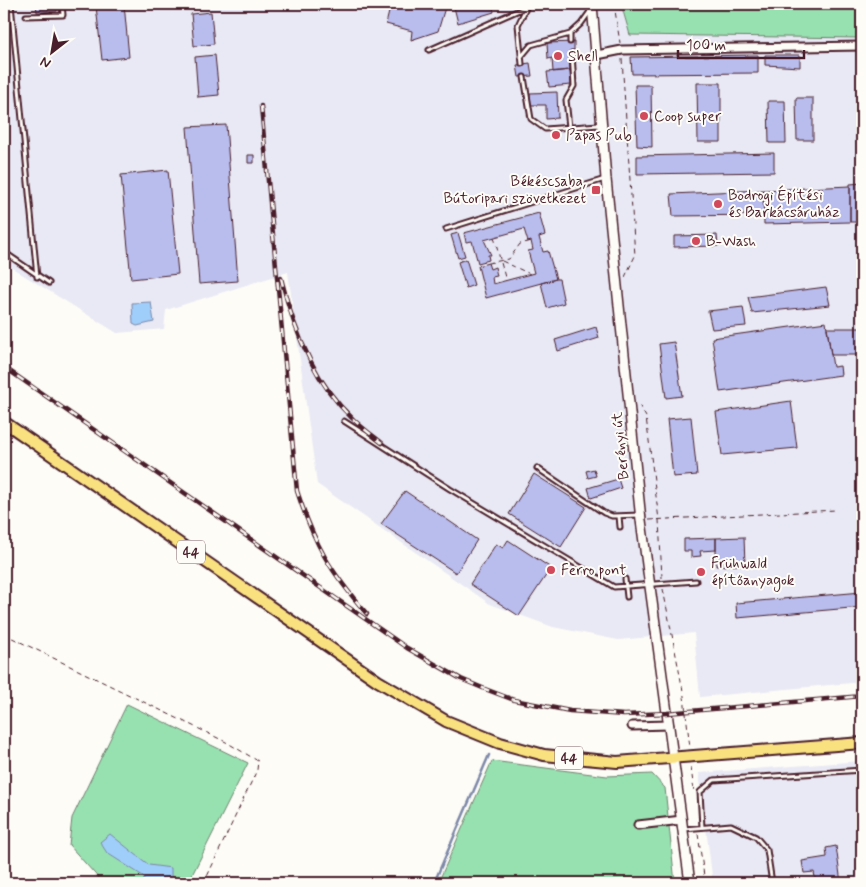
<svg xmlns="http://www.w3.org/2000/svg" width="866" height="887" viewBox="0 0 866 887" font-family="Mynerve,sans-serif">
<style>
.built{fill:#e8e9f4}
.green{fill:#97e1b0;stroke:#70806e}
.water{fill:#9fcefb;stroke:#7d88a8}
.lines{fill:none;stroke-linecap:round;stroke-linejoin:round}
.stream{stroke:#7d88a8;stroke-width:2.5}
.building{fill:#b8bdee;stroke:#4a1f2b}
.service-casing{stroke:#4a1f2b;stroke-width:7}
.minor-casing{stroke:#4a1f2b;stroke-width:11}
.tertiary-casing{stroke:#4a1f2b;stroke-width:12}
.primary-casing{stroke:#4a1f2b;stroke-width:14}
.path{stroke:#4a1f2b;stroke-width:1;stroke-dasharray:5 4;stroke-linecap:butt}
.service{stroke:#fdfcf7;stroke-width:3}
.minor{stroke:#fdfcf7;stroke-width:7}
.tertiary{stroke:#fdfcf7;stroke-width:9}
.primary{stroke:#fae180;stroke-width:10}
.rail-casing{stroke:#4a1f2b;stroke-width:4.5}
.rail{stroke:#fdfcf7;stroke-width:2.5;stroke-dasharray:8;stroke-linecap:butt}
.poi-dot{fill:#d1495b;stroke:#fdfcf7;stroke-width:2}
.labels{text-anchor:middle;stroke-width:4;stroke-linejoin:round;paint-order:stroke}
.shield{fill:#fdfcf7;stroke:#806168;stroke-width:1}
.shield-label{font-size:14px;font-weight:bold;fill:#4a1f2b}
.poi-label{font-size:15px;fill:#4a1f2b;stroke:#fdfcf7;text-anchor:start}
.street-label{font-size:15px;fill:#4a1f2b;stroke:#fdfcf7}
</style>
<rect width="100%" height="100%" fill="#fdfcf7"/>
<filter id="ink" filterUnits="userSpaceOnUse"><feTurbulence type="fractalNoise" baseFrequency=".02" numOctaves="2"/><feDisplacementMap in="SourceGraphic" scale="10" xChannelSelector="R" yChannelSelector="G"/><feConvolveMatrix kernelMatrix="1 2 1 2 8 2 1 2 1" color-interpolation-filters="sRGB"/></filter>
<g filter="url(#ink)">
<path class="built" d="M4,4h617l9,31 232,3v644l-162,15 -6,-64 -76,7 -65,-13 -63,-23 -173,-120 -29,-212 -122,38 -2,19 -47,4 -113,-70z
M862,761v122h-149l-14,-110z"/>
<path class="green" d="M621,4h241v34l-232,-3z
M127,704l121,59 -60,120h-85l-34,-38 3,-27z
M492,761l115,15 45,-2 13,14 10,95h-237z"/>
<path class="water" d="M151,302l3,20 -17,4 -4,-2 -1,-21z
M110,834l39,31 22,3v10l-10,5h-16l-2,-7 -36,-23 -7,-11z"/>
<g class="lines">
<path class="stream" d="M434,883l55,-128"/>
</g>
<path class="building" d="M36,4h20l1,7 -20,1z
M124,4l5,53 -27,3 -6,-54z
M391,4h55l-8,27 -27,9 1,-9 -26,-7z
M465,4h27l2,8 -36,11 -4,-16z
M211,12l3,32 -20,2 -3,-32z
M574,42v11h-5l1,17 -17,2 -1,-14 -4,1 -1,-16z
M215,55l4,40 -21,2 -3,-40z
M758,55v18l-126,1 -1,-17z
M765,55h35v12l-35,-2z
M530,63l2,13 -13,1 -2,-12z
M570,70l1,15 -22,2 -2,-15z
M697,83h24v59h-23z
M635,85h16l1,62 -15,-1z
M557,92l1,26 -12,1v-14h-15l-1,-12z
M796,98h17v42h-16z
M768,101h17l1,42h-17z
M226,125l12,156 -39,3 -12,-157z
M774,153v19l-137,2v-18z
M248,155h6v8h-6z
M168,170l10,104 -47,5 -10,-104z
M862,183v39h-12v-38z
M850,186v36l-86,2 -1,-34z
M763,190l1,25 -91,1 -2,-22z
M539,213l6,22 -6,2 4,15 5,-1 8,28 -70,19 -8,-32 10,-3 2,6 5,-2 2,9 -5,1 1,7 41,-11 -6,-22 5,-1 -2,-9 -3,1 -4,-13 -40,11 7,15h-3l1,5 -11,3 -6,-22 -6,1 -2,-9z
M458,233l7,23 -7,2 -7,-23z
M717,235l1,11 -44,1v-11z
M466,259l8,26 -8,3 -8,-26z
M556,279h3l5,24 -17,5 -6,-25z
M826,287l4,18 -78,8 -4,-16z
M743,307l3,19 -34,3 -4,-18z
M826,322l7,45 7,-1 1,9 -121,17 -8,-54z
M596,327l3,11 -41,13 -3,-11z
M827,328h35v27h-31z
M674,342l8,54 -16,2 -7,-54z
M791,401l6,47 -75,7 -6,-43z
M691,417l6,58 -24,2 -6,-58z
M594,469l2,7 -8,2 -2,-7z
M534,474l52,33 -25,40 -52,-33z
M618,479l3,9 -30,10 -3,-10z
M405,491l72,49 -21,33 -75,-49z
M744,537l1,28 -29,1v-28z
M716,538v12l-16,1 1,5 -10,1v-6h-7v-12z
M508,540l43,28 -32,48 -49,-32 26,-40 7,4z
M862,592v15l-125,11 -1,-15z
M836,846l5,37h-25l-2,-11 -10,1 -2,-12 25,-4 -1,-9z"/>
<g class="lines">
<g class="service-casing">
<path id="service" d="M11,4l26,273
M26,16l37,-1 -1,-11
M570,42v-8l11,-10 10,-14
M429,50l97,-43
M521,57l10,-12 39,-11
M522,64l-4,-39 10,-21
M524,77l7,42 14,10 54,-4
M569,127l-3,-27 8,-14 -2,-33
M446,229l159,-50
M4,252l45,31
M344,421l106,68 164,98 82,-6
M537,468l67,45 8,3 28,-1
M619,516l1,11
M625,579l2,18
M702,827l-2,-35 14,-12 148,-10
M684,829l47,-4 25,12 11,13 5,33"/>
</g>
<g class="minor-casing">
<path id="minor" d="M597,55l25,-5 240,-4
M632,726l37,-1
M638,825l44,-5"/>
</g>
<g class="tertiary-casing">
<path id="tertiary" d="M592,4l14,175 35,341 49,363"/>
</g>
<g class="primary-casing">
<path id="primary" d="M4,422l374,259 68,40 54,22 44,12 73,7 245,-19"/>
</g>
<path class="path" d="M614,4l6,39
M622,59l13,197 -10,21
M494,237l12,44
M502,261l28,13
M488,263l21,-4 11,-15 8,-2
M639,405l7,12 13,103 3,58
M649,520l187,-10
M663,589l21,107 6,52
M4,634l222,108 32,19 -1,9 -53,113
M691,767l3,25
M698,834l7,49"/>
<use href="#service" class="service"/>
<use href="#minor" class="minor"/>
<use href="#tertiary" class="tertiary"/>
<use href="#primary" class="primary"/>
<g class="rail-casing">
<path id="rail" d="M261,106l36,385c18,55 33,80 70,123
M281,278c12,50 33,104 71,140 9,9 20,17 30,25
M4,367l403,281 54,31 24,10 29,11 56,11 54,4 43,-2 195,-17"/>
</g>
<use href="#rail" class="rail"/>
</g>
</g>
<g class="poi-dot">
<circle cx="558" cy="56" r="5"/>
<circle cx="644" cy="116" r="5"/>
<circle cx="556" cy="135" r="5"/>
<rect x="591" y="185" width="10" height="10" rx="2.5"/>
<circle cx="718" cy="204" r="5"/>
<circle cx="696" cy="241" r="5"/>
<circle cx="551" cy="570" r="5"/>
<circle cx="701" cy="572" r="5"/>
</g>
<g class="labels">
<g class="shield">
<rect x="177" y="540.5" width="28" height="23" rx="4"/>
<rect x="555" y="746.5" width="28" height="23" rx="4"/>
</g>
<g class="shield-label">
<text x="191" y="557">44</text>
<text x="569" y="763">44</text>
</g>
<g class="poi-label">
<text x="568" y="61">Shell</text>
<text x="654" y="121">Coop super</text>
<text x="566" y="140">Papas Pub</text>
<text x="586" y="186" text-anchor="end">Békéscsaba,<tspan x="586" dy="17">Bútoripari szövetkezet</tspan></text>
<text x="728" y="200">Bodrogi Építési<tspan x="728" dy="17">és Barkácsáruház</tspan></text>
<text x="706" y="246">B-Wash</text>
<text x="711" y="568">Frühwald<tspan x="711" dy="17">építőanyagok</tspan></text>
<text x="561" y="575">Ferro pont</text>
</g>
<g class="street-label">
<text transform="translate(620 446) rotate(-96)" y="5">Berényi út</text>
</g>
</g>
<rect width="866" height="887" fill="none" stroke="#fdfcf7" stroke-width="20"/>
<rect x="10" y="10" width="846" height="867" fill="none" stroke="#4a1f2b" stroke-width="2" filter="url(#ink)"/>
<g transform="translate(52 52) rotate(211)" stroke="#fdfcf7" stroke-width="4" paint-order="stroke">
<path d="M0-4L9 19L0 12L-9 19Z" fill="#4a1f2b"/>
<text y="-8" font-size="14" font-weight="bold" text-anchor="middle" fill="#4a1f2b">N</text>
</g>
<path d="M678 50v8h126v-8" fill="none" stroke="#4a1f2b" stroke-width="2.5"/>
<text x="686" y="50" font-size="15" fill="#4a1f2b" stroke="#fdfcf7" stroke-width="4" paint-order="stroke">100 m</text>
</svg>
